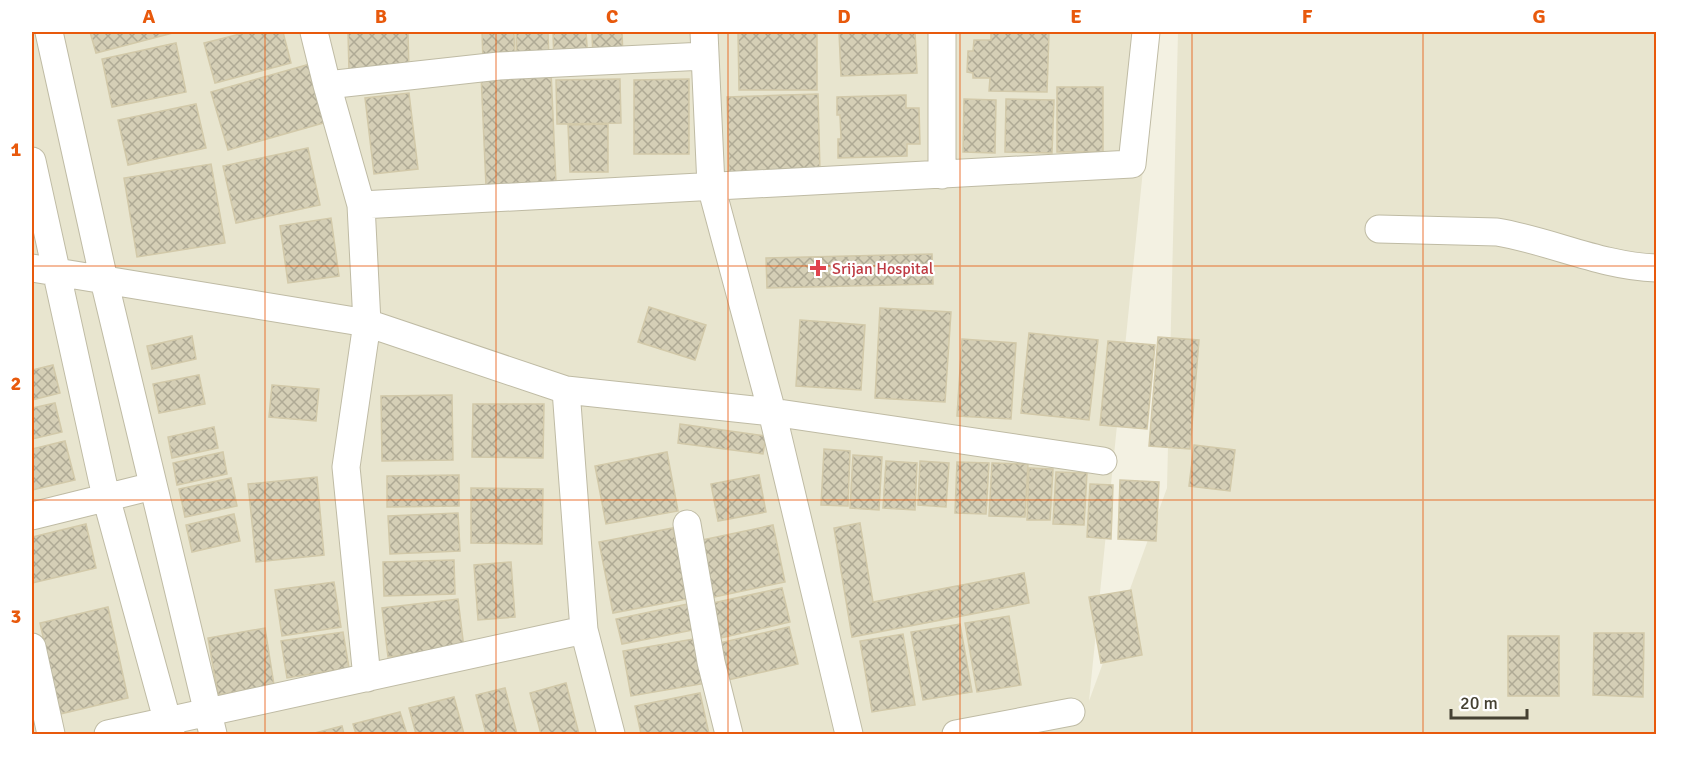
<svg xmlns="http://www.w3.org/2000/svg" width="1688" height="766" viewBox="0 0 1688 766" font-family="Signika,sans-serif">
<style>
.residential{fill:#e8e5cf}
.building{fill:url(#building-cross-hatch);stroke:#d2c9a9;stroke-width:1.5}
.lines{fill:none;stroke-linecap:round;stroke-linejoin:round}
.minor-casing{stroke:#bfbba4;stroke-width:29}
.minor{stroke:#fff;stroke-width:27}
.grid{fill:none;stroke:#e8590c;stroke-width:1.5;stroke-opacity:0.55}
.health-dot{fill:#e0444e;stroke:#fff;stroke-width:2}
.labels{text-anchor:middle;stroke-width:4.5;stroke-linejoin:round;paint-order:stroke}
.health-label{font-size:16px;fill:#be3a42;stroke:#fff;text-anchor:start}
.neatline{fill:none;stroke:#e8590c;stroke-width:2}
.grid-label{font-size:20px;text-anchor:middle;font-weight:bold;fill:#e8590c}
</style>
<defs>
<pattern id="building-cross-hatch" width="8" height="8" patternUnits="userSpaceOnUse" patternTransform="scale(1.5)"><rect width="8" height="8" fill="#d5cfb6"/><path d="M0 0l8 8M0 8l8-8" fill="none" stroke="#afaa95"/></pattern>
</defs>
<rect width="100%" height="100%" fill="#f3f1e2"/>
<path class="residential" d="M32,32h1125l-68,669 78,-213 11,-456h478v702h-1624z"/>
<path class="building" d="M90,32h83v1l-77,20z
M248,32h35l8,31 -76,20 -11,-40z
M348,32h60l1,39 -60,1z
M482,32h32l1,28 -32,1z
M516,32h32l1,29 -32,1z
M553,32h33l2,28 -34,2z
M592,32h30l1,26 -30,1z
M738,32h79v58h-78z
M839,32h76l2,41 -76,3z
M991,32l58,1 -2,59 -58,-1 1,-13h-17v-5l-6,-1 1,-21h5l1,-11h17z
M176,43l10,49 -74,15 -10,-48z
M310,64l17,58 -99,28 -17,-58z
M551,71l5,112 -70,3 -5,-112z
M620,79l1,44 -64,1 -1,-44z
M689,79v75h-55v-74z
M1057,87h46v65h-46z
M409,93l9,76 -44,5 -9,-76z
M818,94l2,78 -91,2 -2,-77z
M906,95v13h13l1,36h-13v12l-69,2v-19h3l-1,-24h-3v-18z
M964,99l32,1 -1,53 -32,-1z
M1006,99l48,1 -2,53 -47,-1z
M196,104l10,44 -78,17 -10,-45z
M608,124v48h-38l-2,-47z
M308,148l12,57 -84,18 -13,-57z
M211,164l14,79 -88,14 -13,-79z
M331,218l8,58 -51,7 -8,-57z
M932,254l1,30 -166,4 -1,-30z
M649,307l57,18 -11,35 -57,-18z
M880,308l71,4 -6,90 -70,-4z
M800,320l65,5 -4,65 -65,-4z
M1029,333l69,7 -9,80 -68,-7z
M192,336l4,23 -44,10 -5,-23z
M1158,337l41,3 -9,109 -41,-3z
M962,339l54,4 -5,76 -54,-3z
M1108,341l47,4 -8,84 -47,-4z
M53,365l7,28 -28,7v-30z
M199,375l6,29 -46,9 -6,-29z
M272,385l47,4 -3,32 -47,-4z
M452,395l1,65 -71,1 -1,-65z
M55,403l7,29 -30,7v-31z
M473,404h71l-1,54 -71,-1z
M680,424l86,12 -3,18 -85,-11z
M214,427l4,21 -46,10 -4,-21z
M65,441l10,39 -43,10v-41z
M1194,445l41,5 -5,41 -41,-5z
M824,449l26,2 -2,55 -27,-1z
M223,452l4,22 -50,11 -4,-22z
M667,452l11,59 -72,13 -11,-58z
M853,455l29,2 -3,53 -29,-2z
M886,461l31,2 -2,47 -32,-2z
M920,461l29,2 -3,44 -28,-2z
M957,462l32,1 -3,51 -31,-1z
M992,463l36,1 -3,53 -36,-1z
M1029,468l24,1 -3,51h-23z
M1056,472l31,1 -3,52 -31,-1z
M459,475v31l-72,1v-31z
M759,475l7,37 -48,9 -7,-37z
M317,477l7,78 -68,7 -8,-78z
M231,478l6,28 -52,11 -6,-28z
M1120,480l39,2 -3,59 -38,-2z
M1090,484l23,1 -2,54 -24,-2z
M471,488l72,1 -1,55 -71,-1z
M458,513l2,38 -70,3 -2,-38z
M234,514l6,27 -48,11 -6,-27z
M860,523l13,79 151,-29 5,30 -177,34 -18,-109z
M86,524l10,44 -64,15v-46z
M773,525l12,57 -76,16 -12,-57z
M673,528l14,71 -74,14 -14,-71z
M454,560l1,34 -71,2 -1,-34z
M511,562l4,55 -37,3 -4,-55z
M334,582l7,45 -59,9 -7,-46z
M782,588l8,34 -74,17 -8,-35z
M1131,590l11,65 -41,8 -12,-66z
M458,599l6,49 -76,9 -6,-49z
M688,604l5,26 -71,14 -6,-25z
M108,607l20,91 -68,16 -20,-91z
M1009,616l12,69 -44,7 -12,-69z
M960,624l12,68 -49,8 -12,-68z
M789,627l9,37 -75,17 -8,-37z
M265,628l9,57 -56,10 -10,-57z
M343,632l6,36 -62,10 -6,-37z
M1594,633h50l-1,64 -50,-2z
M903,634l12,71 -43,7 -12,-71z
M1508,636h51v60h-51z
M699,638l8,45 -76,13 -8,-45z
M566,683l13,51h-38l-11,-41z
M505,688l12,46h-31l-10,-39z
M700,693l9,41h-68l-6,-28z
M454,697l10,37h-48l-7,-26z
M400,712l7,22h-51l-3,-10z
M342,726l2,8h-33z"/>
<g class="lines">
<g class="minor-casing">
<path id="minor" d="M49,32l55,248 109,454
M314,32l13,53 34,120 6,118 -21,144 21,211
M704,32l7,154 61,226 77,322
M942,32v143
M327,85l172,-19 206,-10
M32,161l74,336 65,237
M361,205l771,-41 14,-132
M1379,229l118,3c54,9 104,34 159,36
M32,268l335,55 199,67 206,22 331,49
M566,390l18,240 27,104
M32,516l121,-30
M687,524l24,138 18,72
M32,647l19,87
M108,734l476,-104
M956,734l115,-22"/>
</g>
<use href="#minor" class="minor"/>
</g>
<path class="grid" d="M265,32v702M496,32v702M728,32v702M960,32v702M1192,32v702M1423,32v702M32,266h1624M32,500h1624"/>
<path class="health-dot" d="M815 259h6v6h6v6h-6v6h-6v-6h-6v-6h6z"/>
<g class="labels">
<g class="health-label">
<text x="832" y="274">Srijan Hospital</text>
</g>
</g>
<rect width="1688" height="766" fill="none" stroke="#ffffff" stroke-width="66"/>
<path d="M1451 709v9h76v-9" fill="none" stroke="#454132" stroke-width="3"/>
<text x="1460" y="709" font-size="18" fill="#454132" stroke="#ffffff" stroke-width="4.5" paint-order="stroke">20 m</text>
<rect x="33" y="33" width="1622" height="700" class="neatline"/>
<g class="grid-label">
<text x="149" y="23">A</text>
<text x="381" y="23">B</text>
<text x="612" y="23">C</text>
<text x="844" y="23">D</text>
<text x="1076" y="23">E</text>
<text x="1307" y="23">F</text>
<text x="1539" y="23">G</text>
<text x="16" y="156">1</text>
<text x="16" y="390">2</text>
<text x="16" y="623">3</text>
</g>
</svg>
